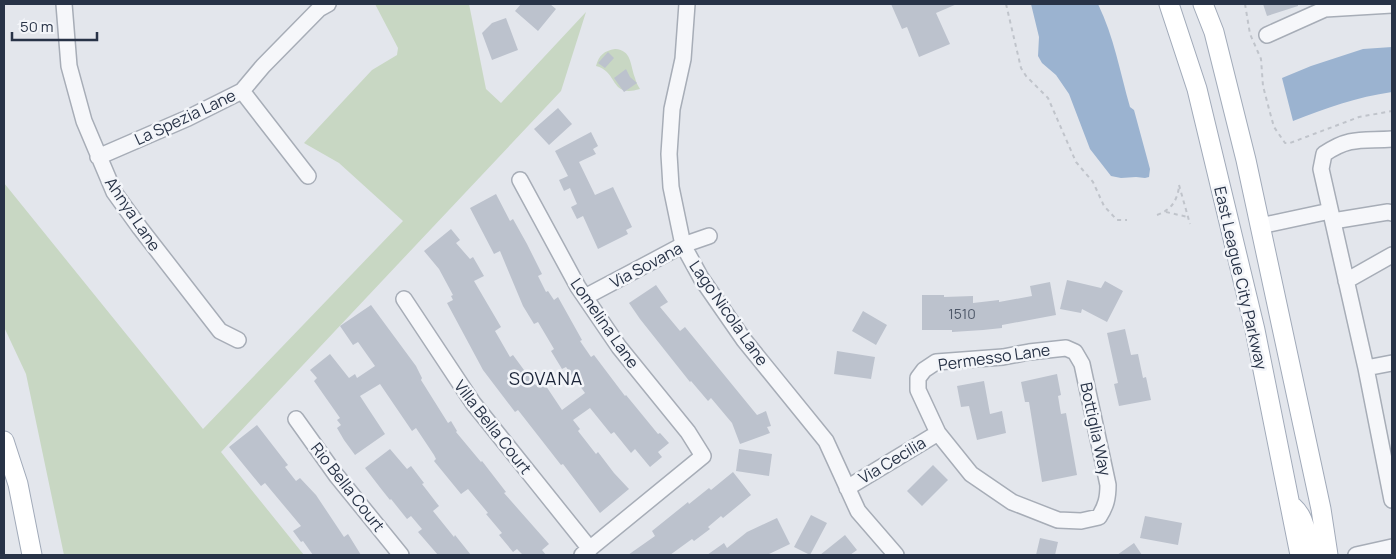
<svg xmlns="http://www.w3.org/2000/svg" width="1396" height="559" viewBox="0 0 1396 559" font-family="Manrope,sans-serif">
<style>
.green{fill:#c8d7c3}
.water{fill:#9bb3d0}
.building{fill:#bcc2cd}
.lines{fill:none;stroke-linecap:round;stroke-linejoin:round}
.minor-casing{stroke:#a7adb7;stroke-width:18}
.major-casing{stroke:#a1aab9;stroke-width:21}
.path{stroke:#c0c4cb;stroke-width:2;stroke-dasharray:4 4;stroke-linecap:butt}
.minor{stroke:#f6f7fa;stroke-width:15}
.major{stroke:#fff;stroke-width:19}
.labels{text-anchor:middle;stroke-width:5;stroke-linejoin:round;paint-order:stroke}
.number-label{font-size:14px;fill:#4d5768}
.street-label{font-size:16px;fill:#283347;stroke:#f3f5f9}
.neighbourhood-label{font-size:18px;letter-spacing:1px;fill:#1b2438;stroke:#f3f5f9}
</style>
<rect width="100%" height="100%" fill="#e3e6ec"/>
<path class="green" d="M375,4h94l17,85 15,14 85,-91 -25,79 -340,361 83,103h-240l-38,-181 -22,-47v-144l199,246 200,-208 -64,-58 -35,-20 68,-73 25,-15 1,-7z
M615,49c17,1 15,16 20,29 1,4 3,8 5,11 -31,9 -21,-17 -44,-23 3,-11 8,-15 19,-17z"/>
<path class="water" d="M1031,4h67c16,33 22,68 32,103l4,3 16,59 -1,8 -4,1 -9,-1 -15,1 -10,-2 -21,-27 -21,-55 -13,-19 -14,-12 -4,-7 1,-19z
M1392,47v45c-35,5 -66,16 -99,29l-11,-43 29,-12 52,-17z"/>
<path class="building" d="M521,4h29l6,5 -18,22 -23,-20z
M891,4h66l-21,9 14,31 -31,13 -12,-30 -5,2z
M1263,4h35v2l-31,10z
M506,18l12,32 -26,10 -10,-27 10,-10z
M608,52l6,6 -9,10 -7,-5z
M626,69l4,8 7,6 -13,9 -10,-14z
M558,108l14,16 -23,21 -15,-16z
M591,132l7,14 -5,3 3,5 -17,8 16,33 18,-8 19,40 -6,3 2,4 -30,15 -15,-33 -6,3 -6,-12 6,-3 -7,-16 -6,3 -5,-11 9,-4 -13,-25z
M496,194l14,27 3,-2 14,25 15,30 -4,2 8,16 2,-1 6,9 4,-3 24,43 -2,1 11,16 3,-2 31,41 1,-1 32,39 2,-1 9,10 -11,9 4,5 -12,10 -15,-18 -4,4 -17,-21 -3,2 -21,-26 -17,12 7,9 -2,2 18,23 2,-2 16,21 15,16 -29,24 -37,-49 -2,1 -43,-55 -3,2 -32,-42 -36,-67 6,-3 -2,-4 2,-1 -14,-26 -15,-18 27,-22 9,11 -4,3 14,16 3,-2 11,19 -10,5 27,46 -6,4 15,26 3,-2 22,30 7,-5 20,30 23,-17 -19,-26 -4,2 -11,-18 3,-2 -16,-27 -4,2 -11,-18 -23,-55 -6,3 -24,-46z
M1067,280l34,8 4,-7 18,10 -16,31 -25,-13 -1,4 -21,-4z
M1050,282l6,33 -54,10v3l-19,2 -31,2v-2h-30v-35h22v2l29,-1v7l26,-3v2l33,-6 -2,-10z
M656,285l12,17 -8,5 20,24 5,-4 72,88 9,-4 5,15 -4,1 3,6 -30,11 -8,-21 -21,-25 -3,3 -17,-20 -1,1 -50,-63 -11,-16z
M371,305l45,61 6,12 -1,2 27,43 3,-2 6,10 -1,1 25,30 1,-1 24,31 -2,1 45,51 -7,6 4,5h-23l-6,-6 -4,3 -14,-17 3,-2 -16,-19 2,-1 -20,-24 -7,5 -27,-33 2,-2 -2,-4 -18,-27 -4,3 -32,-47 -20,12 25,38 -30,21 -11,-15 -7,-12 4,-3 -4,-5 3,-2 -26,-37 3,-3 -7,-8 20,-16 19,24 6,-4 2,4 18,-12 -17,-24 -5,3 -13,-19z
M863,311l24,14 -11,20 -24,-14z
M1125,329l6,26 7,-1 5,24 3,-1 5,23 -32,6 -5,-22 4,-1 -11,-50z
M837,351l38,6 -4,22 -37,-5z
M1057,374l4,21 -3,1 3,18 5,-1 11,62 -35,7 -13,-80h-4l-4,-20z
M984,381l6,33 12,-3 4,22 -29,7 -8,-34 -8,1 -4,-21z
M257,425l31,40 -3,2 11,14 4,-3 16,17 28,42 4,-3 13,21h-48l-10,-14 -2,1 -8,-11 8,-5 -36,-43 -4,3 -32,-39z
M390,449l17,20 4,-3 13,17 -2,1 17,22 -6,5 21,26 1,-2 16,20h-33l-20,-23 4,-3 -11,-13 -4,3 -16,-20 -1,1 -8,-10 -17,-22z
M739,449l33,5 -3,22 -33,-5z
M933,465l15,15 -26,26 -15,-15z
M733,472l18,23 -28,23 -2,-2 -13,11 2,2 -16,12 -2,-2 -22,16h-42l27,-19 -3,-5 36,-29 1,2 20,-16 2,2z
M811,515l16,8 -17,32 -16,-8z
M1145,516l37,7 -4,22 -38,-7z
M777,518l13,26 -23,11h-60l17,-12 3,5 20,-16z
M845,535l12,15 -7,5h-30z
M1040,538l18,4 -3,13h-19z
M1134,543l8,12h-25z"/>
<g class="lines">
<g class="minor-casing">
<path id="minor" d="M64,4l5,62 15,55 30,71 26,36 80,103 18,9
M687,4l-4,55 -11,50 -3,45 2,33 12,58 18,33 43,62 82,101 32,70 38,44
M1267,35l58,-26 67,-4
M242,91l66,85
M1392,139c-29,2 -42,-3 -68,15l-3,15 45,199 26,132
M98,157l90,-39 54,-27 21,-25 56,-57 9,-5
M520,180l58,107 41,60 69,85 15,24 -121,99
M1333,221l55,-9 4,1
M1260,226l70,-15
M1346,281l46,-26
M585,297l98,-52 26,-9
M404,299l69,104 117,146
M1066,348l9,4 7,12 26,121c0,13 -2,21 -9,32l-18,4 -23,-1 -46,-18 -41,-28 -33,-41 -20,-43v-12l6,-8 12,-8 67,-5 26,-5z
M1366,368l26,-5
M296,419l40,56 65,80
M847,488l91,-55
M1356,555l36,-8"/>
</g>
<g class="major-casing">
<path id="major" d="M1169,4l28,85 58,241 45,225
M1203,4l11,28 32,128 75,349 7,46
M4,441l14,43 14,71
M1293,507c12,11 11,23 17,37 3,4 8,8 12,11"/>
</g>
<path class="path" d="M1006,4l15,64 5,8 22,22 28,64 17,20 11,24 13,14h10
M1245,4l5,30 11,25 2,27 6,23 5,18 11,16h5l69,-26 33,-6
M1179,185l11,39
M1166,212l22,5
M1157,215c14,-5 20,-14 22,-28"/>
<use href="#minor" class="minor"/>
<use href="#major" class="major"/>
</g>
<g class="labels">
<g class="number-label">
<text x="962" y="319">1510</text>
</g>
<g class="street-label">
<text transform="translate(185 117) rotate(-25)" y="6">La Spezia Lane</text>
<text transform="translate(133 214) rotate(56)" y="6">Ahnya Lane</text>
<text transform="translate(646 265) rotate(-28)" y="6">Via Sovana</text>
<text transform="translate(1241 278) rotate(77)" y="6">East League City Parkway</text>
<text transform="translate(729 313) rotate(55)" y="6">Lago Nicola Lane</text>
<text transform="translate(605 323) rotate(55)" y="6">Lomelina Lane</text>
<text transform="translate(994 357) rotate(-8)" y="6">Permesso Lane</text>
<text transform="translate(493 427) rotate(52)" y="6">Villa Bella Court</text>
<text transform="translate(1096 429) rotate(78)" y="6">Bottiglia Way</text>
<text transform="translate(892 460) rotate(-31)" y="6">Via Cecilia</text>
<text transform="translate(348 487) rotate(52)" y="6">Rio Bella Court</text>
</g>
<g class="neighbourhood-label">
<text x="546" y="385">SOVANA</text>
</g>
</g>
<rect width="1396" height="559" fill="none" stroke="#283347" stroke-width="10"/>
<path d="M12 32v8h85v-8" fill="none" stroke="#283347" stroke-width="2.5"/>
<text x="20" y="32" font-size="15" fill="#283347" stroke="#f3f5f9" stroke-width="4" paint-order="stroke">50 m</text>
</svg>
